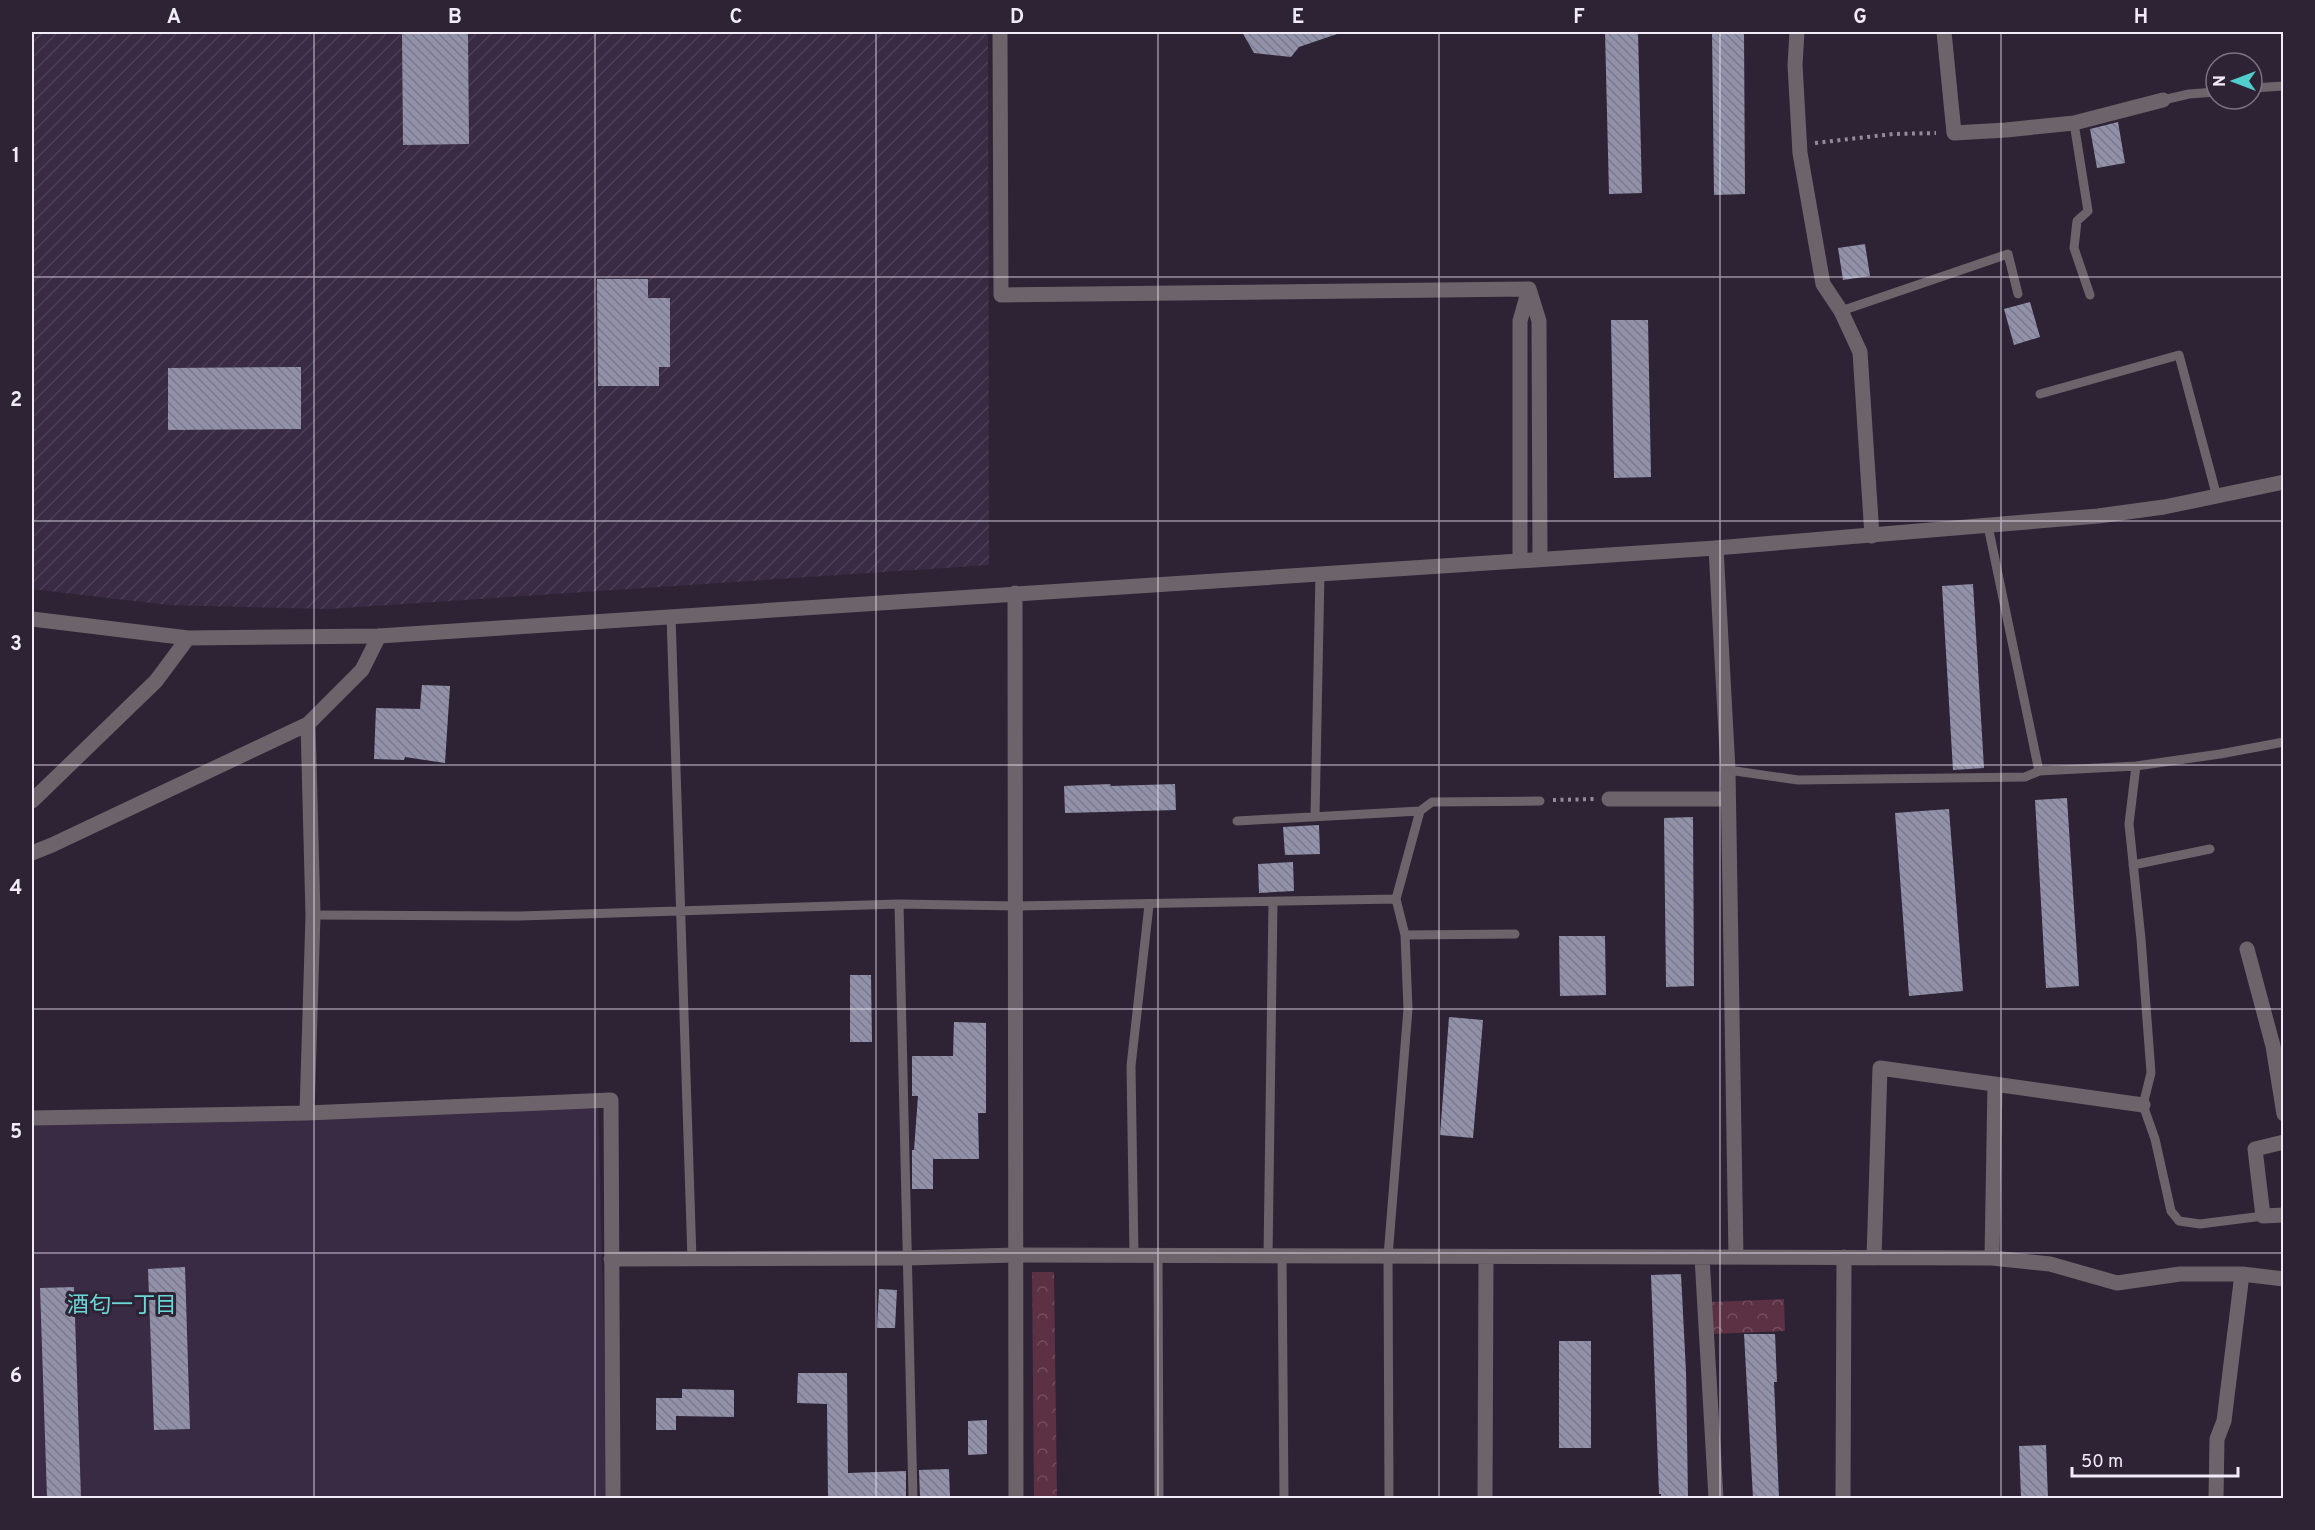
<svg xmlns="http://www.w3.org/2000/svg" width="2315" height="1530" viewBox="0 0 2315 1530" font-family="Overpass,'Noto Sans JP',sans-serif">
<style>
.built{fill:#382b43}
.industrial{fill:url(#industrial-furrows)}
.forest{fill:url(#forest-crowns)}
.building{fill:url(#building-back-hatch)}
.lines{fill:none;stroke-linecap:round;stroke-linejoin:round}
.path{stroke:#928b99;stroke-width:4;stroke-dasharray:3 4.5;stroke-linecap:butt}
.service{stroke:#6d646b;stroke-width:9}
.minor{stroke:#6d646b;stroke-width:15}
.tertiary{stroke:#6d646b;stroke-width:15}
.grid{fill:none;stroke:#f1ebf7;stroke-width:1.5;stroke-opacity:0.55}
.labels{text-anchor:middle;stroke-width:6;stroke-linejoin:round;paint-order:stroke}
.neighbourhood-label{font-size:22px;fill:#6bd8d8;stroke:#2d2335}
.neatline{fill:none;stroke:#f1ebf7;stroke-width:2}
.grid-label{font-size:20px;text-anchor:middle;font-weight:bold;fill:#f1ebf7}
</style>
<defs>
<pattern id="industrial-furrows" width="10" height="10" patternUnits="userSpaceOnUse" patternTransform="scale(1.5)"><rect width="10" height="10" fill="#382b43"/><path d="M-1 1l2-2M0 10L10 0M9 11l2-2" fill="none" stroke="#4c4056"/></pattern>
<pattern id="forest-crowns" width="20" height="18" patternUnits="userSpaceOnUse" patternTransform="scale(1.5)"><rect width="20" height="18" fill="#5b3143"/><path d="M2 6a3 3 0 1 1 6 0M12 15a3 3 0 1 1 6 0" fill="none" stroke="#734f5f"/></pattern>
<pattern id="building-back-hatch" width="6" height="6" patternUnits="userSpaceOnUse" patternTransform="scale(1.5)"><rect width="6" height="6" fill="#9191a9"/><path d="M-1 5l2 2M0 0l6 6M5-1l2 2" fill="none" stroke="#7b7a8c"/></pattern>
</defs>
<rect width="100%" height="100%" fill="#2d2335"/>
<path class="built" d="M598,1103l10,395h-576v-378z"/>
<path class="industrial" d="M32,32h956l1,533 -661,44 -160,-4 -136,-16z"/>
<path class="forest" d="M1032,1272h22l3,226h-23z
M1784,1299l1,32 -73,3 -2,-32z"/>
<path class="building" d="M402,32h66l1,112 -66,1z
M1242,32h94l1,2 -38,13 -8,10 -37,-4z
M1605,32h33l4,161 -33,1z
M1712,32h32l1,162 -31,1z
M2118,122l7,41 -28,5 -7,-39z
M1865,244l5,32 -27,4 -5,-32z
M597,279h51v19h22v69h-11v19h-61z
M2030,302l10,35 -26,8 -10,-36z
M1611,320h37l3,157 -37,1z
M301,367v62l-133,1v-62z
M1973,584l11,184 -31,2 -11,-184z
M422,685l28,1 -5,77 -40,-6 -1,3 -30,-1 2,-51 44,1z
M1110,784l1,2 64,-2 1,26 -111,3 -1,-27z
M2067,798l12,188 -33,2 -11,-188z
M1949,809l14,182 -54,5 -14,-183z
M1693,817l1,169 -28,1 -2,-169z
M1319,825l1,29 -35,1 -2,-28z
M1293,862l1,29 -35,2 -1,-29z
M1559,936h46l1,59 -46,1z
M850,975h21l1,67h-22z
M1449,1017l34,3 -10,118 -33,-3z
M954,1022l32,1v90h-8l1,46h-46v30h-21v-39h2l4,-54h-6v-40h41z
M185,1267l5,162 -36,1 -6,-161z
M1681,1274l5,98 2,126h-27v-4h-2l-8,-219z
M74,1287l7,211h-34l-7,-210z
M879,1289l18,1 -2,38h-18z
M1744,1334h31l2,48h-3l5,116h-26z
M1559,1341h32v107h-32z
M798,1373h49l1,100 58,-2v27h-78l-1,-94 -30,-1z
M682,1389l52,1v27l-58,-1v14h-20v-32h26z
M987,1420v34l-19,1v-34z
M2046,1445l2,53h-27l-2,-52z
M949,1469l1,29h-30l-1,-28z"/>
<g class="lines">
<path class="path" d="M1815,143l78,-9 43,-1
M1553,800l41,-1"/>
<path class="service" d="M2252,88l32,-2
M2163,100l26,-6 27,-2
M2074,123l14,88 -11,10 -3,27 16,47
M1841,311l167,-57 10,40
M2040,394l139,-39 38,142
M1988,526l51,245 97,-5 84,-12 64,-12
M671,616l21,643
M2136,766l-7,58 12,115 10,134 -8,32 12,34 16,72 8,10 21,3 63,-8
M1728,770l70,10 227,-3 14,-6
M1420,811l12,-9 108,-1
M1315,817l5,-244
M1237,821l183,-10 -24,88
M2133,865l77,-16
M899,904l14,594
M313,915l207,1 379,-12 116,2 381,-7 9,36 3,74 -20,247 1,242
M1405,935l110,-1
M1134,1256l-3,-190 18,-161
M1158,1256l1,242
M1268,1256l5,-354
M1282,1256l2,242"/>
<path class="minor" d="M1000,32l1,263 528,-6
M1797,32l-2,33 5,88 23,131 18,27 19,41 12,184
M1944,32l10,101 52,-3 68,-7 89,-23
M1529,289l10,32 1,237
M1716,548l12,222 8,487
M1520,560v-239l9,-32
M308,724l5,191 -6,198 304,-13 2,398
M1609,799h119
M32,853l20,-8 256,-121 54,-54 17,-34
M2247,949l26,97 11,68
M32,1118l275,-5
M2284,1142l-29,7 8,67 21,-1
M1702,1257l14,241
M1874,1258l6,-190 263,37
M1992,1258l3,-174
M611,1259l295,-1 109,-3 977,3 58,6 67,19 63,-9h62l-18,147 -7,18 -1,59
M2242,1274l42,5
M1485,1498l1,-241
M1843,1498l1,-241"/>
<path class="tertiary" d="M1015,593l1,905
M32,619l156,19 191,-2 1337,-88 382,-32 66,-9 120,-25
M32,801l124,-120 32,-43"/>
</g>
<path class="grid" d="M314,32v1466M595,32v1466M876,32v1466M1158,32v1466M1439,32v1466M1720,32v1466M2001,32v1466M32,277h2252M32,521h2252M32,765h2252M32,1009h2252M32,1253h2252"/>
<g class="labels">
<g class="neighbourhood-label">
<text x="122" y="1312">酒匂一丁目</text>
</g>
</g>
<rect width="2315" height="1530" fill="none" stroke="#2d2335" stroke-width="66"/>
<g transform="translate(2234 81) rotate(270)"><circle r="28" fill="#2d2335" stroke="#7b7383" stroke-width="1.5"/>
<path d="M0-4.5L10 22L0 15L-10 22Z" fill="#52cdcd"/>
<text y="-9" font-size="16" font-weight="bold" text-anchor="middle" fill="#f1ebf7">N</text>
</g>
<path d="M2072 1467v9h166v-9" fill="none" stroke="#f1ebf7" stroke-width="3"/>
<text x="2081" y="1467" font-size="18" fill="#f1ebf7" stroke="#2d2335" stroke-width="4.5" paint-order="stroke">50 m</text>
<rect x="33" y="33" width="2249" height="1464" class="neatline"/>
<g class="grid-label">
<text x="174" y="23">A</text>
<text x="455" y="23">B</text>
<text x="736" y="23">C</text>
<text x="1017" y="23">D</text>
<text x="1298" y="23">E</text>
<text x="1579" y="23">F</text>
<text x="1860" y="23">G</text>
<text x="2141" y="23">H</text>
<text x="16" y="162">1</text>
<text x="16" y="406">2</text>
<text x="16" y="650">3</text>
<text x="16" y="894">4</text>
<text x="16" y="1138">5</text>
<text x="16" y="1382">6</text>
</g>
</svg>
